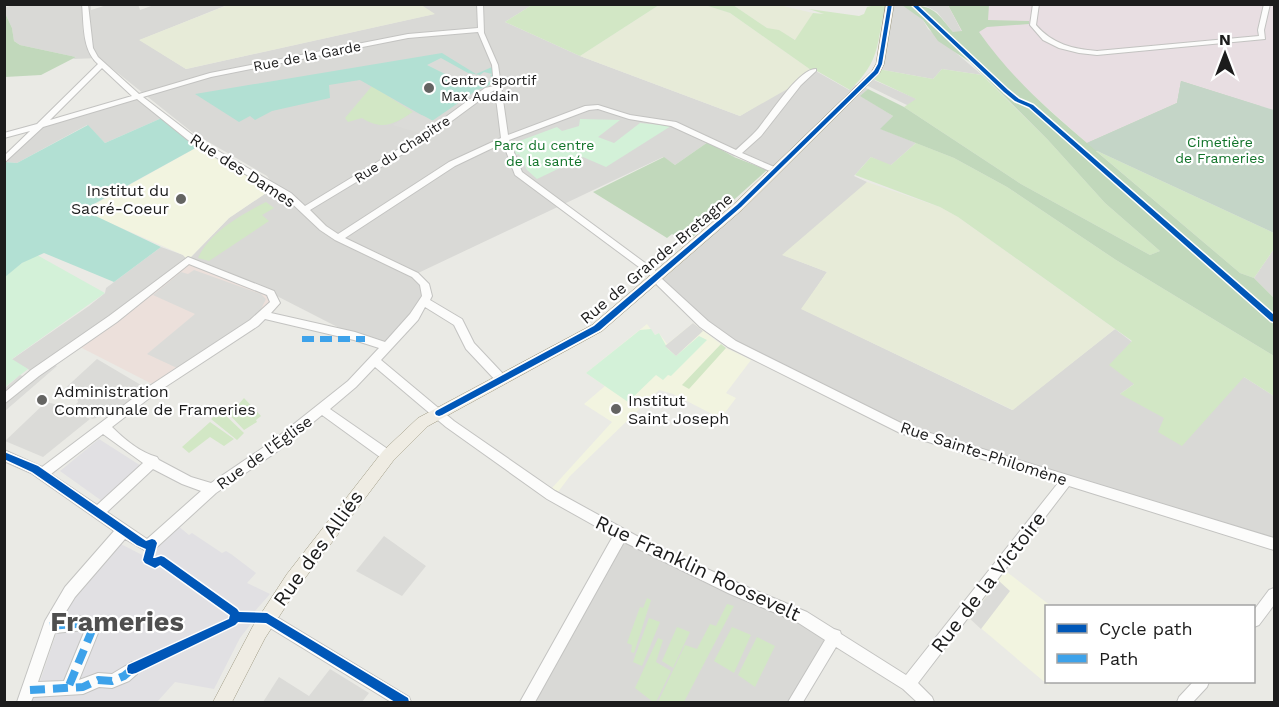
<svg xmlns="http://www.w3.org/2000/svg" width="1279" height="707" viewBox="0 0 1279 707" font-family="'Work Sans',sans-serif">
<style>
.residential{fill:#d9d9d6}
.commercial{fill:#ece0db}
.industrial{fill:#e8dee2}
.education{fill:#f2f4e0}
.farmland{fill:#e7ebd8}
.grass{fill:#d2e7c5}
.forest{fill:#c1d8bb}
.cemetery{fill:#c4d5c7}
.park{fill:#d3f1d8}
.pitch{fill:#b2e0d3}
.parking{fill:#dbdbd8}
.plaza{fill:#e1e0e3}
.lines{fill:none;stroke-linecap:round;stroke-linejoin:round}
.minor-casing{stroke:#c3c3c1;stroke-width:2}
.major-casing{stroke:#9f9a83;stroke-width:1}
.minor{fill:#fcfcfb;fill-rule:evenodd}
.major{fill:#efece3;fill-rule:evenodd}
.quiet-far1{stroke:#3da2ea;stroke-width:6;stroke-dasharray:12 6;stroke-linecap:butt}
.quiet{stroke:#3da2ea;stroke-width:8;stroke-dasharray:15 8;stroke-linecap:butt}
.cycleway-casing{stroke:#fff;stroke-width:3}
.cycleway{fill:#0057b8;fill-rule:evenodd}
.poi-dot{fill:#646462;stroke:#fff;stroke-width:2}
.labels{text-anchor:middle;stroke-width:4.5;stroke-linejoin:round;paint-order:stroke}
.far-street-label{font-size:14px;fill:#1c1c1c;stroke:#fff}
.far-poi-label{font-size:14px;fill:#1c1c1c;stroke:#fff;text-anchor:start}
.far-park-label{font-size:14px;fill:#117329;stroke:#fff}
.street-label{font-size:16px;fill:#1c1c1c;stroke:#fff}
.poi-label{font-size:16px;fill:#1c1c1c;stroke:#fff;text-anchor:start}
.near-street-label{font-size:20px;fill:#1c1c1c;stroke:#fff}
.near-district-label{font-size:27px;font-weight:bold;fill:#4f4f4f;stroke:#fff}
</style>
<rect width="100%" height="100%" fill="#eaeae5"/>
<path class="residential" d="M16,4h75v6l16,-5 31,-1 2,6 14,-5h73l-87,35 46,29 248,-55 -14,-9h112l-27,17 75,34 160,60 74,-46 35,20 6,-5 7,1 6,3 -7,7 32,20 -12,13 35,14 -26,23 -19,-9 -17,19 13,6 -2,3 -82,70 44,17 -25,37 210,101 103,-81 17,13 2,42 -14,10 124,-17 30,19v148l-370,-114 -172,-86 -77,-66 121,-107 -38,-18 -4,4 -26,-15 -33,23 -12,-8 -247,117 11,22 -40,51 -32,-11 -84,-43 -83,-33 -153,113 -24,-13 78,-54 16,-13 1,-5 55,-41 22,8 5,5 41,-42 46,-31 -8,-11 -74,-43 -94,-75 -26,1 3,-2 -56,-12 -6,-4 -2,-13 -7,-15 -1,-5z
M890,5h12l8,4 13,11 5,9 54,46 -40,-6 -9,10 -55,-10z
M924,5h24l14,27h-9l-16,-20z
M871,78l5,3 41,18 -8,7 -45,-22z
M136,95l28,22 -59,26 -18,-18 -70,38 -12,-1 34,-34z
M1274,249v49l-20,-20z
M621,535l214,101 -40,66h-268z"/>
<path class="commercial" d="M188,260l83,33 4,10 -117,84 -82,-42z"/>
<path class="industrial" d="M948,5h326v105l-14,-4 -83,-3 -90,40 -125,-111z"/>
<path class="education" d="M201,145l74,42 -46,31 -41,42 -5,-5 -100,-44z
M693,323l33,25 25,12 -25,33 10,5 -12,16 -4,4 -47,-24 -14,-4 -89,86 -12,16 -6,-4 60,-66 -28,-18 21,-18 -19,-13 61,-49 8,11 4,-2 8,11z
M999,566l52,40h-5v76h7l-5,3 -85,-72z"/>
<path class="farmland" d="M420,4l15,10 -249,55 -47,-29 89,-35z
M659,5h46l25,8 81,57 -13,13 -58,33 -160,-60z
M733,5h46l34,8 -17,27 -17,-9 -12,-3z
M867,182l73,25 18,10 157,112 -102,81 -212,-101 26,-37 -45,-17z"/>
<path class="grass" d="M532,5v-1l127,1 -79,51 -75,-34z
M705,5h28l34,23 12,2 16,10 18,-27 11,1 -15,-5 50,7 5,-2 3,-7 8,-2 10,1c-9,40 -4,54 -35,84l-33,-19 -6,-1 -81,-57z
M878,69l55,10 9,-10 40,6 66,65 57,63 55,48 -10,4 -129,-71 -117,-77 12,-8 -45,-21z
M372,86l41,26c-18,12 -31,19 -51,6l-14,4 -3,-4z
M916,143l38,15 53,29 109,73 158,96v40l-30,-19 -62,69 -24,-14 6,-14 -44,-24 14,-10 -25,-19 23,-24 -174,-124 -18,-10 -85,-32 16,-18 20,8z
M1095,150l179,83v16l-20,29 -14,-5z
M266,202l8,6 -12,7 7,6 -60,40 -11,-3c12,-26 43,-43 68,-56z
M721,344l5,4 -37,41 -7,-4z
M244,398l17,18 -5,4 1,2 -13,8 -18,-19 12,-6z
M221,411l23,22 -7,7 -26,-21z
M210,422l24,17 -10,7 -14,-9 -21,16 -7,-6z
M647,598l4,2 -17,53 -3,-1 1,-7 -5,-2 13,-36 3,1z
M727,604l7,2 -50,96h-26l27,-57 12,4 13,-25 6,2z
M649,618l11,4 -18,44 -9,-4z
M677,627l13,5 -17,36 -11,-7z
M732,627l19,8 -17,38 -20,-12z
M757,637l18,9 -20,41 -17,-12z
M658,638l5,2 -7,22 15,9 -15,31h-3l-18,-14z"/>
<path class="forest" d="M902,5c31,0 32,4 51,27l9,-1 -14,-26h41l-1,15 41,1v3l-42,3 -8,5c30,43 68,77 108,111l90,-40 4,-22 79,25 -164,45 144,122 14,5 20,20v58l-158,-96 -109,-73 -53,-29 -74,-29 13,-13 -33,-20 8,-7 36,18 117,77 129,71 10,-4 -55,-48 -57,-63 -78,-78 -32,-21 -15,-21z
M5,13l7,15 2,13 6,4 56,12 -35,18 -36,2z
M708,142l26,15 33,13 -81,73 -14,-9 -5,4 -74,-46 71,-35 11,8z"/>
<path class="cemetery" d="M1181,81l93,29v123l-179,-83 -8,-7 90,-40z"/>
<path class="park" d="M580,119l40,1 -22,17 16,6 26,-20 31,3 -65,41 -23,-10 -46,22 -10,-9 -8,-16 -4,1 -1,-12 43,-16 5,4 17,-5z
M37,255l68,38 -93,66 16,10 -23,18 -1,-110 18,-14z
M651,329l4,6 4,-2 9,16 8,7 23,-20 8,4 -36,36 -3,-1 -5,5 -7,-5 -28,27 -42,-29 54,-43z"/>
<path class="pitch" d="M442,53l34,21 16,-7 2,13 -7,7 -10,3 -45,31 -72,-41 -31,5 1,13 -58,13 -17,9 -5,-4 -11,6 -44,-28z
M164,117l37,28 -118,65 78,37 -47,35 -70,-29 -22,10 -17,14v-115l12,1 71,-38 17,18z"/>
<path class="parking" d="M441,58l27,15 12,2 4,-3 8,2 -2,2 3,1 -7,9 -35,-9 -24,-12z
M413,112l11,4 13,7 -15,11 -29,-9z
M194,270l67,24 5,5 -6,12 -27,23 -56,34 -30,-14 48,-40 -42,-19 28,-23 7,2z
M693,323l10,8 -27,25 -11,-10z
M97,359l49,29 -35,26 -19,5 -12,-15 -5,1 3,-3 -1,-4 -16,-6z
M52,364l5,2 -52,45v-23l15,-13 13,5z
M46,402l25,6 -1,2 20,9 -47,38 -38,-16z
M384,536l42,30 -24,30 -46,-25z
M999,581l11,10 -29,38 -12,-11z
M330,669l39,24 -7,9h-99l16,-25 30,19z"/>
<path class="plaza" d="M99,439l50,32 -40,35 -49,-35z
M177,525l12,10 3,-2 30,20 4,-2 5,3 25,19 -9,10 23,11 -15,17 -5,14 -10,13 -26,51 -39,-7 -18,20h-128l10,-18 19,-56 -5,-4 64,-82 29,15z"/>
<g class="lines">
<g class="minor-casing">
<path id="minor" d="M82,4h6l5,44 5,9 41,37 71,-21 198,-39 70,-6 -1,-24h6l1,29 14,32 10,70 77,-29 13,-1 32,10 46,7 60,28c7,-7 15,-13 21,-20 12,-14 42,-62 59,-61v2l-15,14 -40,51 -19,17 37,16 1,2 -4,3 -105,-48 -42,-7 -31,-10 -9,1 -80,30 13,32 138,102 1,4 47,43 28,20 171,85 367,112v12l-205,-64 -151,197 14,14 2,5h-17l-14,-13 -67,-42 -33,55h-15l37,-62 -28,-18 -67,-28 -106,-52 -89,160h-15l93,-166 -66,-37 -101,-72 -71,-60 -19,20 -26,22 62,43 2,4 -2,4 -4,1 -4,-1 -62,-45 -44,36 -62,42 -59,54 -11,4 -21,-12 -50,58 -13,21c15,-1 31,-7 38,10l-21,52 19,-7 14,1 20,-12 5,2 2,5 -2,5 -8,7 -17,7 -13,-1 -16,7 -50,3 -2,5h-14l28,-81 20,-34 49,-56 -83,-58 -27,-12v-11l38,17 106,-80 102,-67 20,-18 -3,-7 -78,-31 -72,58 -78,54 -35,28v-11l27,-23 78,-54 79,-59 86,34 6,12 -9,10 84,19 30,10 25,-28 12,-18 -2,-11 -8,-8 -77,-37 -15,-10 -35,-33 -92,-53 -56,-45 -94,28 -39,36v-7l26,-25 -26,7v-5l33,-9 61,-60c-16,-14 -14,-39 -16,-60zM478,32l14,33 2,21 -9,2 -65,48 -115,70 -14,-13 -92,-53 -56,-43 68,-20 197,-39zM102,68l30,28 -82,24zM495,90l6,48 -52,24 -111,72 -12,-8 -16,-16 116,-70 65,-48zM503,143l12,32 136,101 1,4 48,47 28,20 172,86 158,50 -152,192 -65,-41 -1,-3 -6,-2 -27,-17 -67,-28 -94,-43 -91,-50 -101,-70 -73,-61 37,-40 7,-13 29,18 12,24 32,34h8l1,-3 -1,-3 -32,-34 -12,-24 -32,-19 2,-4 -3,-12 -11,-11 -73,-35 110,-72zM265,319l89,21 25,8 -31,33 -78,62 -59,40 -20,-6 -32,-17 -2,-3c-16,-4 -33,-18 -45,-30l44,-34 102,-67zM103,434l40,29 -46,42 -46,-31zM153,469l29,15 19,7 -54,48 -40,-27zM85,630l-21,51 -26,1 17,-49z
M1033,4h6l-3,21c16,19 37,24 61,26l162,-15 -1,-6 6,-26h6l-6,26 1,9 -168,16 -18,-2 -20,-5 -16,-8 -13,-15z
M1274,588v17l-15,20 -5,2v-17l15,-20z
M267,611l142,86 2,5h-20l-129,-79 -2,-5 2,-5z
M1193,682h16l-2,5 -14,15h-16l2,-5z"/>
</g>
<g class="major-casing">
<path id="major" d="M886,4h8l-10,60 -5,10 -136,135 -141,122 -174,95 -35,35 -94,125 -34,52 -33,64h-19l40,-76 34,-52 96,-123 35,-33 174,-93 143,-122 137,-132 4,-7z"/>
</g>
<use href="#minor" class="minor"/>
<use href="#major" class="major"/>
<path class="quiet-far1" d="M302,339h63"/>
<path class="quiet" d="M50,626l39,-3 4,5 -25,60
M30,690l53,-3 15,-7 14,1 12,-5 8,-7"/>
<g class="cycleway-casing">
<path id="cycleway" d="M888,4h4l-10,60 -4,9 -137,134 -141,123 -158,85 -3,1 -3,-1 -1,-2 1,-2 158,-85 143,-121 137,-134 4,-7z
M911,4h5l92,86 11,9 14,6 241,210v7l-3,-1 -242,-214 -14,-6 -11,-9z
M4,452l34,14 105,73 3,2 6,-2 3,1 2,3 -4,15h2l6,-2 3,1 73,52 2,3 28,1 3,2 138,83 1,4h-14l-129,-79 -28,-1 -3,3 -99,48 -4,1 -4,-1 -1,-4 1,-4 101,-46 1,-4 -70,-50 -5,3 -10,-5 -2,-3 3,-11 -9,-4 -105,-73 -28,-13z"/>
</g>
<use href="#cycleway" class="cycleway"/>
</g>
<g class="poi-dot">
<circle cx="429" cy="88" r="6"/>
<circle cx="181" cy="199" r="6"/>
<circle cx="42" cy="400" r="6"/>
<circle cx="616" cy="409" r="6"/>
</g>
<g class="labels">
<g class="far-street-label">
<text transform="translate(307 56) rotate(-11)" y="5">Rue de la Garde</text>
<text transform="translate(402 149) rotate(-33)" y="5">Rue du Chapitre</text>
</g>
<g class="far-poi-label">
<text x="441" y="85">Centre sportif<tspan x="441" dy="16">Max Audain</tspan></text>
</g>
<g class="far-park-label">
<text x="1220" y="147">Cimetière<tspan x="1220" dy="16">de Frameries</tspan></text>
<text x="544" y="150">Parc du centre<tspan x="544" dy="16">de la santé</tspan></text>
</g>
<g class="street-label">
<text transform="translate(243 170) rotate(33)" y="6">Rue des Dames</text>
<text transform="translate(656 258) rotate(-40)" y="6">Rue de Grande-Bretagne</text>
<text transform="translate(264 452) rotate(-36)" y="6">Rue de l'Église</text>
<text transform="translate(984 453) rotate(18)" y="6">Rue Sainte-Philomène</text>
</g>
<g class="poi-label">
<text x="169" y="196" text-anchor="end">Institut du<tspan x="169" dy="18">Sacré-Coeur</tspan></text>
<text x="54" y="397">Administration<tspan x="54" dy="18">Communale de Frameries</tspan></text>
<text x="628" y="406">Institut<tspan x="628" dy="18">Saint Joseph</tspan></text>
</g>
<g class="near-street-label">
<text transform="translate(318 548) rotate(-54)" y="7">Rue des Alliés</text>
<text transform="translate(698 568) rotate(25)" y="7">Rue Franklin Roosevelt</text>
<text transform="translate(988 582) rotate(-52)" y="7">Rue de la Victoire</text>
</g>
<g class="near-district-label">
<text x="117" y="631">Frameries</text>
</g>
</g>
<rect width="1279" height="707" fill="none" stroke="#1c1c1c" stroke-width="12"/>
<rect x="1045" y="605" width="210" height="78" fill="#ffffff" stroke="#a4a4a4" stroke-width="1.5"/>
<rect x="1057" y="624" width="30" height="9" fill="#0057b8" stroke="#a4a4a4" stroke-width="1.5"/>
<text x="1099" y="635" font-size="18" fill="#1c1c1c">Cycle path</text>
<rect x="1057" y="654" width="30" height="9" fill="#3da2ea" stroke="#a4a4a4" stroke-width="1.5"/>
<text x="1099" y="665" font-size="18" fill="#1c1c1c">Path</text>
<g transform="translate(1225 54)" stroke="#ffffff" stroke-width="4.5" paint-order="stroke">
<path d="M0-4.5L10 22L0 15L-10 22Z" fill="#1c1c1c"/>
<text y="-9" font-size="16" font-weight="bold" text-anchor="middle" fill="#1c1c1c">N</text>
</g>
</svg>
